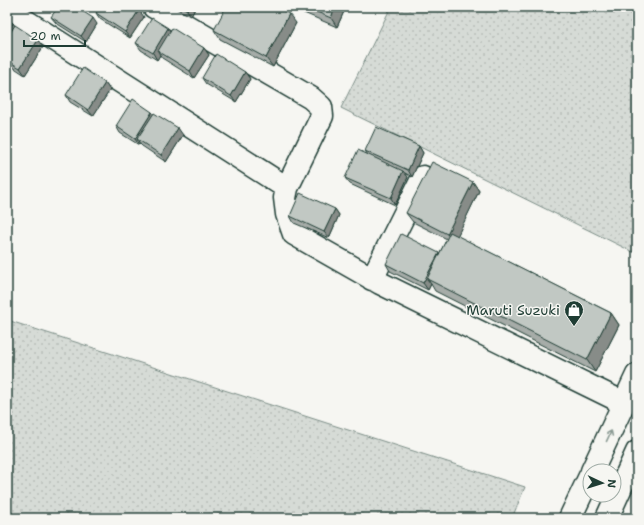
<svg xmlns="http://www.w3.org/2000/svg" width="644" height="525" viewBox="0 0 644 525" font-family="'Shantell Sans',sans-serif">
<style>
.grass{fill:url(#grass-dots);stroke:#7a8c85}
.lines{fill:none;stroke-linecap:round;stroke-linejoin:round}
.minor-casing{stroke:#1f3d34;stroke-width:25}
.highway-casing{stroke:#1f3d34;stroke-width:25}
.minor{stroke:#f6f6f2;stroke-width:22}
.highway{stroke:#f6f6f2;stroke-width:22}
.wall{fill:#a6aca8;stroke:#1f3d34}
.shaded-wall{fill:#878c88;stroke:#1f3d34}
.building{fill:#c1c8c3;stroke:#1f3d34}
.oneway{stroke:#8a9a93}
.labels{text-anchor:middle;stroke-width:3;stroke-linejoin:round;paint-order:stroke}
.poi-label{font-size:14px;fill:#1f3d34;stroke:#f6f6f2;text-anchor:end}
</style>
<defs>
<pattern id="grass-dots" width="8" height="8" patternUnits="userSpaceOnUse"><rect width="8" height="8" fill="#d6dbd6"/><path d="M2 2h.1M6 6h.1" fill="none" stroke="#b7bdb8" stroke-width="1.8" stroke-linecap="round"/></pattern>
</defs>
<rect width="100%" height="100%" fill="#f6f6f2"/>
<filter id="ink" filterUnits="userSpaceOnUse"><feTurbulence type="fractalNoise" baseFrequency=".025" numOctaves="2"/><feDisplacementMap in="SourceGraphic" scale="8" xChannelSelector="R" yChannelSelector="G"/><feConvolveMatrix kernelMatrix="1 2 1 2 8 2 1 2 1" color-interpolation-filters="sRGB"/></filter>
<g filter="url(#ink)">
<path class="grass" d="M391,7h246v247l-296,-146z
M7,320l518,167 -13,31h-505z"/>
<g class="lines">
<g class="minor-casing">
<path id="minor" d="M154,7l157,91 10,9 1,9 -35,72 -2,10 2,16 7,20 86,49 244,120
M7,9l280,179
M372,279l51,-102
M592,471l45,-96
M570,518l20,-42"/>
</g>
<g class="highway-casing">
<path id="highway" d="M607,518l30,-66"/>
</g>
<use href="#minor" class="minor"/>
<use href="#highway" class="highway"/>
</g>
<path class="wall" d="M176,7h20l-5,9 -14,-7z
M292,7h54l-9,20 -45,-19z
M129,10l15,7 -14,21 -30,-19 -4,-6z
M51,17l46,7 -11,18 -30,-19z
M7,19l6,4 2,3 28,21 -18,28 -18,-12z
M296,23l-23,44 -53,-28 -6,-9z
M168,28l2,3 34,17 5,7 -15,23 -32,-20 -2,-3 -3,5 -16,-10 -5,-7z
M245,72l5,7 -14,23 -30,-18 -4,-6z
M105,83l5,7 -17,26 -23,-14 -4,-7z
M152,112l2,2 29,21 -17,27 -24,-16 -2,-2 -1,1 -19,-12 -4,-7z
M419,146l4,7 -11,24 -7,-4 3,4 -13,28 -45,-21 -5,-6 23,-23 -3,-4z
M473,182l6,9 -22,45 154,77 8,12 -24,47 -160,-81 -4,-7 -3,6 -38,-19 -4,-7 53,-11v1l8,-15 -34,-17 -7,-9z
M335,209l4,6 -10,23 -35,-15 -4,-7z"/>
<path class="shaded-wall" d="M188,7h8l-5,9 -4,-6z
M335,7h11l-9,20 -6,-9z
M139,10l5,7 -14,21 -5,-6z
M289,14l7,9 -23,44 -7,-9z
M93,18l4,6 -11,18 -5,-6z
M13,23l5,7 -11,17v-14z
M168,28l5,7 -15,16 2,4 -3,5 -4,-7z
M38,40l5,7 -18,28 -5,-7z
M204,48l5,7 -15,23 -4,-7z
M245,72l5,7 -14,23 -5,-6z
M105,83l5,7 -17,26 -5,-6z
M152,112l5,6 -20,21 3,5 -1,1 -4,-6z
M178,128l5,7 -17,27 -5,-7z
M419,146l4,7 -11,24 -4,-7z
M403,171l5,6 -13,28 -4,-7z
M473,182l6,9 -25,52 -7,-9z
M335,209l4,6 -10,23 -5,-6z
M439,253l4,7 -16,19 4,5 -3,6 -5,-7z
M611,313l8,12 -24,47 -8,-12z"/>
<path class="building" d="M58,7h18l17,11 -12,18 -30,-19z
M100,7h24l5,3 2,-3h3l5,3 -14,22 -29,-19z
M182,7h6l-1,3z
M226,7h51l12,7 -23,44 -52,-28z
M305,7h30l-4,11z
M152,18l16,10 -15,25 -17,-10z
M7,19l6,4 -6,10z
M15,25l23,15 -18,28 -13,-8v-22z
M172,28l32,20 -14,23 -32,-20z
M216,54l29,18 -14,24 -29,-18z
M83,68l22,15 -17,27 -22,-15z
M133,99l19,13 -17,27 -19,-13z
M154,113l24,15 -17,27 -24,-16z
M376,127l43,19 -11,24 -43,-19z
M358,150l45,21 -12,27 -46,-20z
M432,162l41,20 -26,52 -41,-21z
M300,193l35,16 -11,23 -34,-16z
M450,232l161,81 -24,47 -160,-81z
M401,234l38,19 -16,30 -37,-19z"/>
<defs><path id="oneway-shaft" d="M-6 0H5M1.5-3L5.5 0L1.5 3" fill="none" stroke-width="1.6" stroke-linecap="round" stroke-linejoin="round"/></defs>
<use class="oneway" href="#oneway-shaft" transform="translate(609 436) rotate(-65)"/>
</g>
<defs>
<g id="shop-pin" transform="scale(1)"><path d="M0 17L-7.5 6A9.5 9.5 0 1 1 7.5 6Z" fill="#1f3d34" stroke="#f6f6f2"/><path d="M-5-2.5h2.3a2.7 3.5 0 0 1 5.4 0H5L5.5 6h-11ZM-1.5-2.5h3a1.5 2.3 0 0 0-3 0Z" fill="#fff"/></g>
</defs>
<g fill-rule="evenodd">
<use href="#shop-pin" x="574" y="310"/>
</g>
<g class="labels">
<g class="poi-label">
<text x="560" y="315">Maruti Suzuki</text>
</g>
</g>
<rect width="644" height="525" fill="none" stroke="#f6f6f2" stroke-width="24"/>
<rect x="12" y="12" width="620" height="501" fill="none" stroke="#1f3d34" stroke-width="1.5" filter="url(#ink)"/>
<g transform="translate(602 483) rotate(94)"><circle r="19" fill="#f6f6f2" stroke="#a0aca6"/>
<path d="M0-3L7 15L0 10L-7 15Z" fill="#1f3d34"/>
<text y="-6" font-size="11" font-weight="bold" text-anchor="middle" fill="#1f3d34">N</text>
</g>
<path d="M24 40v6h61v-6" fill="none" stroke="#1f3d34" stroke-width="2"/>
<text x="30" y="40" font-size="12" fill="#1f3d34" stroke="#f6f6f2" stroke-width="3" paint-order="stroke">20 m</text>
</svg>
